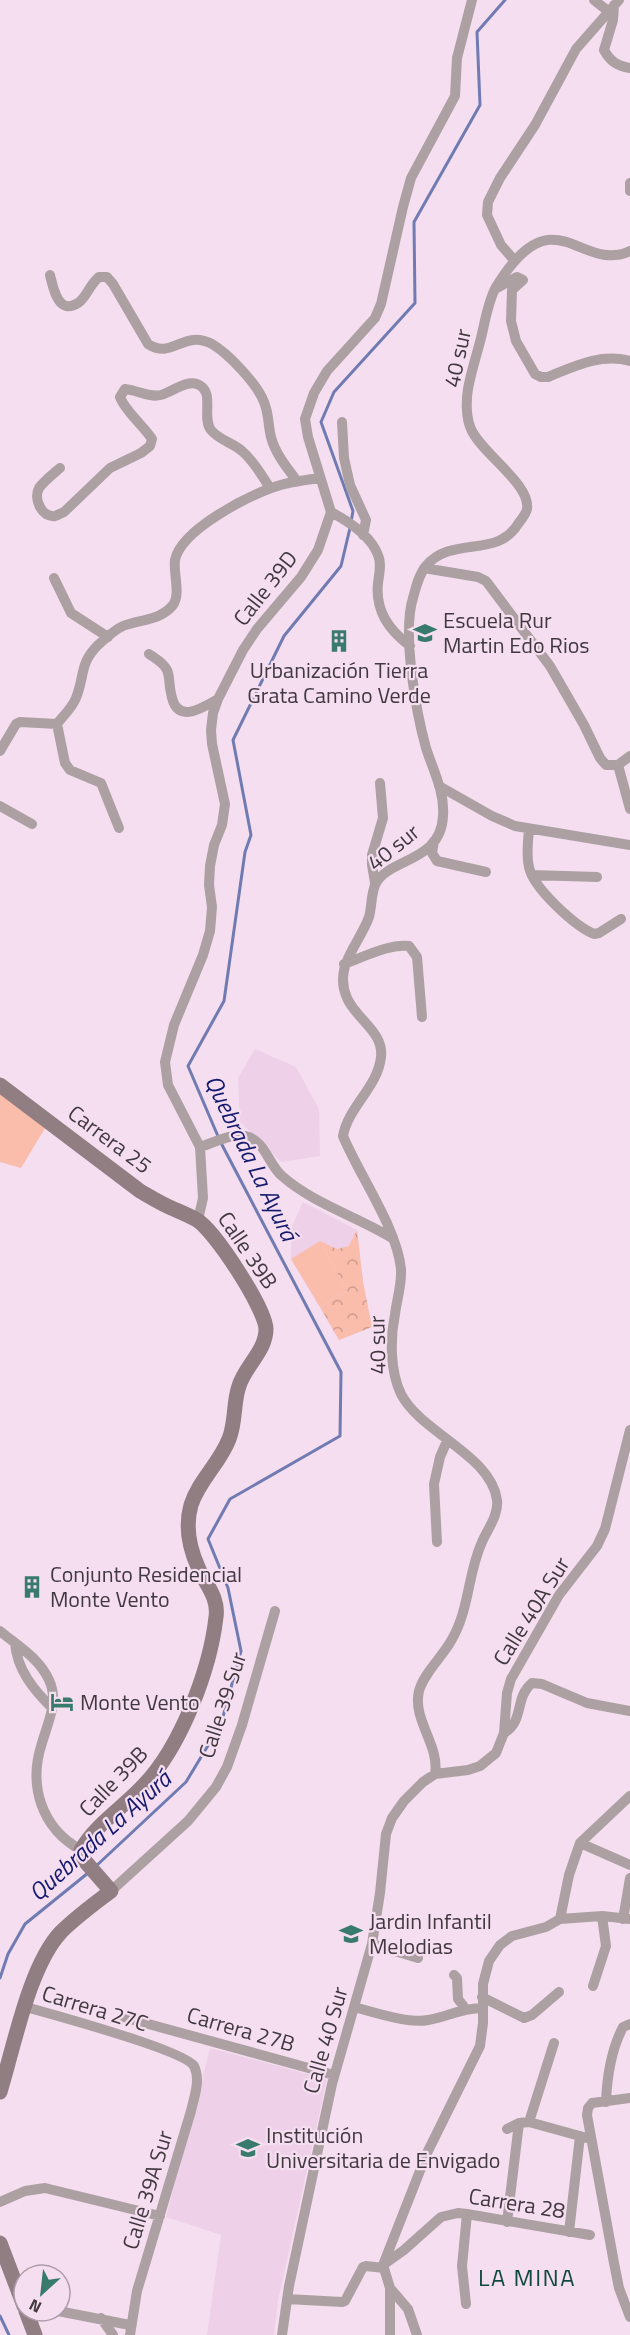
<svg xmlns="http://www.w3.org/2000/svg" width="630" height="2335" viewBox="0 0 630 2335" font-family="'Titillium Web',sans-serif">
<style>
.built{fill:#eed1e8}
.forest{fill:url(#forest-crowns)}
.park{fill:#fabdac}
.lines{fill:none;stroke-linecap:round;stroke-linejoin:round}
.stream{stroke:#707cb1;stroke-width:3}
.street{stroke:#ada0a3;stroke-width:10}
.secondary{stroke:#917e82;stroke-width:15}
.labels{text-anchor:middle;stroke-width:4.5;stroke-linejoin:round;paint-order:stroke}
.street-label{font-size:22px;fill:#423940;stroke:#f5def0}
.poi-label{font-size:22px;fill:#423940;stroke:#f5def0;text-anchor:start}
.water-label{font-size:24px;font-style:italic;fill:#151a6d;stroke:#f5def0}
.neighbourhood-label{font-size:24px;letter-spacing:1.5px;fill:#10493e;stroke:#f5def0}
</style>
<defs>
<pattern id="forest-crowns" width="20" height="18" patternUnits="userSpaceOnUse" patternTransform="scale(1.5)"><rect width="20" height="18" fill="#fabdac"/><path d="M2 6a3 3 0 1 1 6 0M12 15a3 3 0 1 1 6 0" fill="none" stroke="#cc9b8d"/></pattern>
</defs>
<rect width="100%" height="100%" fill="#f5def0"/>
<path class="built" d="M255,1049l41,18 23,42 1,47 -39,6 -41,-40 -2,-44z
M303,1202l54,28 6,52 9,45 -33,13 -48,-81 1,-33z
M210,2048l117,31 -49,222 -4,34h-67l14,-100 -55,-18z"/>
<path class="forest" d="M357,1230l6,52 9,45 -33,13 -19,-33 27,-16 -27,-50 17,8 12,-3z"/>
<path class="park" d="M0,1090l47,35 -26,43 -21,-6z
M320,1241l27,50 -27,16 -29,-48z"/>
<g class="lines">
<path class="stream" d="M351,522l2,-11 -32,-89 13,-30 81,-89 -1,-81 66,-117 -3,-73 28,-32
M95,1867l91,-85 35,-58 20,-73 -13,-63 -20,-49 22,-40 110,-63 1,-64 -121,-231 -32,-75 36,-65 21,-149 6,-17 -18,-95 51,-104 57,-70 9,-38
M0,1978l8,-24 17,-30 63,-51
M0,2316l9,19"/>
<path class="street" d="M594,0l14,11
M614,5l-1,15 -9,30c6,11 13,16 26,18
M630,183v8
M515,261l-14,-16 -14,-30 1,-13 12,-24 35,-53 41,-76 43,-49
M50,275c3,12 8,41 28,28 8,-5 12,-19 21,-26h8l6,7 35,60c25,16 35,-15 64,0 17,10 45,40 52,58 5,12 4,23 7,35 4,16 16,31 26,44
M495,289l22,-12 6,3 -11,10 -1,31 5,20 19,33 6,3h7c27,-11 53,-24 82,-16
M342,422l2,36 6,27 16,35 -3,15
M60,468c-7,6 -16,13 -21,20 -6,11 3,30 16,28 3,-1 6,-3 9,-4l46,-44 31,-15 9,-7 2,-7c-9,-14 -27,-28 -32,-42l5,-8c12,1 24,9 36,6 11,-3 25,-15 36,-11 19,7 4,33 14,46 8,10 22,13 31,21 12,10 20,25 28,37
M331,512c17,9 40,24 47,43 4,9 1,19 0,28 -3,28 11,47 32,63
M424,568l54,9 8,4 64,85 34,59 16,33 6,7h12l12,-9
M54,578l17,35 37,24
M149,654c7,5 14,8 18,16 3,7 2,16 4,23 5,32 30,16 47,6
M57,724l8,39 5,7 31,13 18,45
M0,751l16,-27 4,-2 37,2c6,-8 15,-16 19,-26 9,-22 3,-34 22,-53 8,-7 16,-15 25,-19 17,-7 37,-5 50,-21 8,-11 0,-32 2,-45 6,-30 70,-62 96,-72 16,-6 33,-8 49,-10
M618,765l12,44
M439,786l53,30 23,10 115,19
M0,806l32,18
M529,829c-1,13 -3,26 0,38 4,21 46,59 65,67l5,-1 22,-14
M434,841l-2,12 5,8 49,11
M532,875l65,2
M375,883l-3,-18v-10l11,-37 -3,-35
M344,964c20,-7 44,-20 65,-18l8,11 5,60
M200,1147c13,-4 31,-14 45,-11 20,4 23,28 37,40 32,28 74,40 110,62
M198,1220l5,-22 -3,-51 -32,-62 -3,-23 9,-37 29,-70 7,-24 2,-24 -3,-22 1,-19 4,-21 8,-20 3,-21 -13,-60 -1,-14 2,-17 5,-14 25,-49 14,-21 44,-52 17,-27 13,-38 -23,-75 -3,-18 9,-26 13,-22 48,-53 6,-14 22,-97 8,-29 44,-82 2,-38 15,-58
M437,1542l-3,-58 6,-27 7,-16
M0,1631c18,15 39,27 49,49 10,21 -1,42 -7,63 -14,42 -1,85 39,107
M15,1643c2,27 19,47 37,65
M504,1733c21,-13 10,-35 28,-50l10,1 45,19 43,8
M435,1774c5,-29 -23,-54 -16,-83 5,-18 23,-34 32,-50 19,-32 16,-66 31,-99 5,-12 17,-27 15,-42 -6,-45 -76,-67 -96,-106 -11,-23 -11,-55 -6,-80 2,-15 7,-30 6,-45 -4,-41 -42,-94 -58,-133 5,-29 35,-49 38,-79 3,-25 -25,-38 -34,-59 -14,-32 12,-53 22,-81 3,-11 2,-25 7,-34 14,-25 65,-21 67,-67 2,-24 -10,-46 -17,-68 -10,-36 -24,-115 -13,-150 3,-11 6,-24 13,-32 26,-31 71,-7 92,-42 3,-4 8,-10 9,-15 4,-25 -46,-56 -56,-80 -5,-11 -5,-28 -3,-40 3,-17 9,-35 13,-51 4,-16 7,-37 15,-51 5,-8 11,-17 17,-24 47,-56 72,9 117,-12
M580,1843l50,22
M111,1891l77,-70 28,-34 11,-20 15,-42 33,-114
M560,1919l9,-44 11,-32 50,-47
M623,1919l7,-41
M372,1944l46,14
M454,1975l3,3 1,21 7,9
M593,1986l13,-40 -4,-30
M482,1997l42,21 8,-3 27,-23
M26,2007c25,7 158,43 168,59 7,14 0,31 -3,45l-54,180 -7,44
M354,2007c20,5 54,17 74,13 20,-3 32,-12 54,-12
M123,2017l211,58
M630,2098l-38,5 -4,5 -1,7 27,148 5,25 11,29
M606,2102c1,-25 5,-52 17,-75l7,-3
M529,2122l25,-79
M507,2129l12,-6 10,-1 58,16
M0,2202l25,-11 20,-3 115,28
M507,2222l12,-99
M569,2232l11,-96
M383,2265l21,-15 37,-33 17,-4 9,1 123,21
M390,2288l18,21 9,26
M287,2299l55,3 3,-1 18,-34 3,-1 18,2
M466,2304l-4,-38 5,-52
M58,2311l72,14
M27,2314l23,-3
M101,2318l12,17
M282,2335l7,-49 43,-202 40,-140 8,-51 6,-59 6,-16 12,-17 19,-19 12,-8 33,-4 12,-4 16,-13 8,-20 3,-40 4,-14 48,-84 38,-49 8,-17 25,-99
M390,2335v-47l-7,-23 44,-112 53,-107 3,-23v-39l6,-23 11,-16 12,-9 34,-9 14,-8 42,-3 28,3"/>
<path class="secondary" d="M0,1085l140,106c12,7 23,14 36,19 7,3 14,6 21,10 18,11 68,88 69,109 0,22 -21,37 -27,57 -6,17 -3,36 -10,53 -9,24 -30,41 -38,66 -6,21 -2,42 7,62 7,17 21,30 18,50 -6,53 -35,129 -72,168 -20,22 -48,39 -63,65l3,10 27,31c-17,13 -35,26 -50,41 -32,34 -47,115 -61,160
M0,2243l24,63
M26,2311l9,24"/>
</g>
<defs>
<g id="school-bare" transform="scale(1.8)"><path d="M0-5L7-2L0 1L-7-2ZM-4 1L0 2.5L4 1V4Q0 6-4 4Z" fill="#387a6c" stroke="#f5def0" stroke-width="2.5" paint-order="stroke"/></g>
<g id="building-bare" transform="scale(1.8)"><path d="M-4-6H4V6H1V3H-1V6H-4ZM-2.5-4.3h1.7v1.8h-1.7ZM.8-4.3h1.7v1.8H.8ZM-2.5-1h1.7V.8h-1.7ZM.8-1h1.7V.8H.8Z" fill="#387a6c" stroke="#f5def0" stroke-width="2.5" paint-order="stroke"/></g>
<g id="hotel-bare" transform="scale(1.8)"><path d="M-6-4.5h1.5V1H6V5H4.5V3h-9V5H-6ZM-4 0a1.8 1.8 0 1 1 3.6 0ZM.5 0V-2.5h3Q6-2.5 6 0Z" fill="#387a6c" stroke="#f5def0" stroke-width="2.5" paint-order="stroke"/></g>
<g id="university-bare" transform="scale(1.8)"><path d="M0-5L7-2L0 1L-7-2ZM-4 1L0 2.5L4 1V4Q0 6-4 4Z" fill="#387a6c" stroke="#f5def0" stroke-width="2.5" paint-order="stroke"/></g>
</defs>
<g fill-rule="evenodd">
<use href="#school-bare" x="425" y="633"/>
<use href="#building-bare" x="339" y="641"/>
<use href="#building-bare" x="32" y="1587"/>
<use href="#hotel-bare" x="62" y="1702"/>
<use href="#school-bare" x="351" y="1934"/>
<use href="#university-bare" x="248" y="2148"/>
</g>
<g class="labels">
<g class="street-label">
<text transform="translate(457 358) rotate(-78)" y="8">40 sur</text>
<text transform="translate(265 588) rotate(-52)" y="8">Calle 39D</text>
<text transform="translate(393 847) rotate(-39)" y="8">40 sur</text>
<text transform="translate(110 1139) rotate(37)" y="8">Carrera 25</text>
<text transform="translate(248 1250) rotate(56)" y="8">Calle 39B</text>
<text transform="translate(377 1345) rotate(-91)" y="8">40 sur</text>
<text transform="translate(531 1611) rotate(-58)" y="8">Calle 40A Sur</text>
<text transform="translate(222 1705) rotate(-72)" y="8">Calle 39 Sur</text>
<text transform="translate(113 1781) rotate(-46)" y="8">Calle 39B</text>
<text transform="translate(95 2008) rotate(17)" y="8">Carrera 27C</text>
<text transform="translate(241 2029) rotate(16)" y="8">Carrera 27B</text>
<text transform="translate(325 2040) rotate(-74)" y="8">Calle 40 Sur</text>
<text transform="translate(147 2190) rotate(-73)" y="8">Calle 39A Sur</text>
<text transform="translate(517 2203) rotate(9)" y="8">Carrera 28</text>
</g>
<g class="poi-label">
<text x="443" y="628">Escuela Rur<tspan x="443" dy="25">Martin Edo Rios</tspan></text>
<text x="339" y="678" text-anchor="middle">Urbanización Tierra<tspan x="339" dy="25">Grata Camino Verde</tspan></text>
<text x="50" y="1582">Conjunto Residencial<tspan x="50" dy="25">Monte Vento</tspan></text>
<text x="80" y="1710">Monte Vento</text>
<text x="369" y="1929">Jardin Infantil<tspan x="369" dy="25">Melodias</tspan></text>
<text x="266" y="2143">Institución<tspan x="266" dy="25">Universitaria de Envigado</tspan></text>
</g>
<g class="water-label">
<text transform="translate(251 1158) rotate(64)" y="8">Quebrada La Ayurá</text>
<text transform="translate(100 1836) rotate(-42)" y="8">Quebrada La Ayurá</text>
</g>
<g class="neighbourhood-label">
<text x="527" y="2286">LA MINA</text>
</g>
</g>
<g transform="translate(42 2293) rotate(207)"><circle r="28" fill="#f5def0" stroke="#ad9caa" stroke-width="1.5"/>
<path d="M0-4.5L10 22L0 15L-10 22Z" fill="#387a6c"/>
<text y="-9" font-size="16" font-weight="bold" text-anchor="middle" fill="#423940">N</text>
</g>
</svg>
